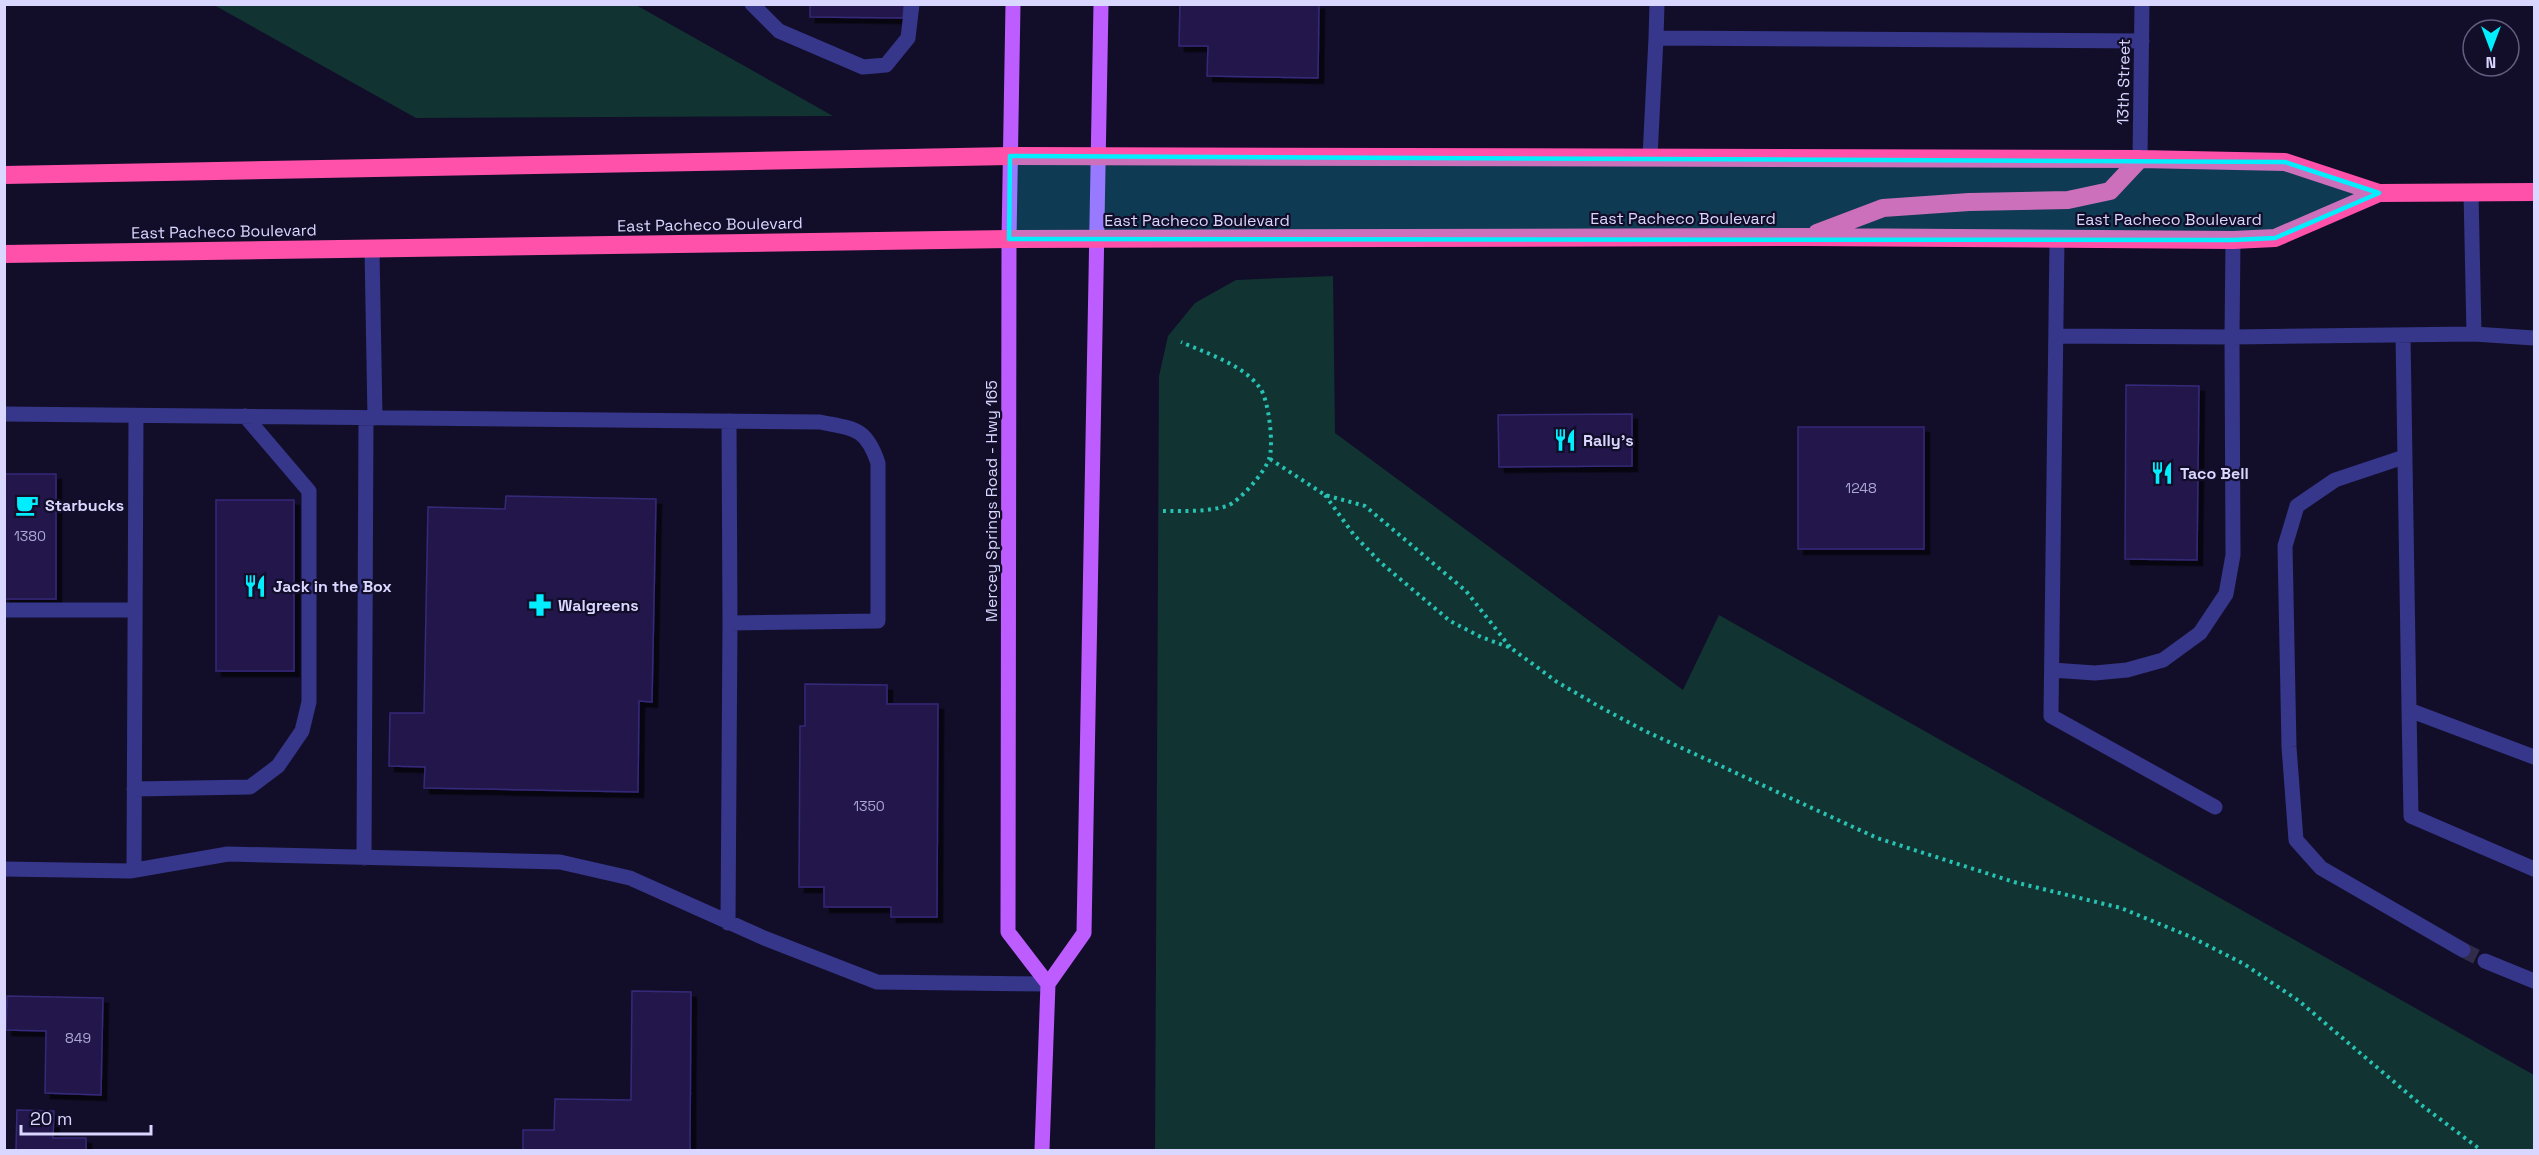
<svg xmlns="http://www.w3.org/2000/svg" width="2539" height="1155" viewBox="0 0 2539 1155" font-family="'Space Grotesk',sans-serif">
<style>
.green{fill:#113331}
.building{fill:#21194b;stroke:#362979;stroke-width:1.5;filter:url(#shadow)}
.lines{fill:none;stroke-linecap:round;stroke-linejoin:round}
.minor-tunnel{stroke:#302c49;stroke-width:15;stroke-dasharray:15 8;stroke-linecap:butt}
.path{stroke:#27c2b3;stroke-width:4;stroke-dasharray:3 4.5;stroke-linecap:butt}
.minor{stroke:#36368b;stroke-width:15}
.major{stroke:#bd5dff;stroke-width:15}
.highway{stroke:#ff51aa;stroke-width:18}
.marked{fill:#02eeff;fill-opacity:0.2;stroke:#02eeff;stroke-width:4.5;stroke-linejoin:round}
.labels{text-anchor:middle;stroke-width:4.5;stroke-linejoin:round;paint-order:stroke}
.number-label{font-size:14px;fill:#aba7d2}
.street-label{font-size:16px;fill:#d9d6ff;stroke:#120e29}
.poi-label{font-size:16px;font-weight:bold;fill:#d9d6ff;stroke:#120e29;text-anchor:start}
</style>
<defs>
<filter id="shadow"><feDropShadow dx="5.5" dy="5.5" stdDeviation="0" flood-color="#0009"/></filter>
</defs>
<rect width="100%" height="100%" fill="#120e29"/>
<path class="green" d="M214,5h422l197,111 -417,2z
M1333,276l2,157 348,257 36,-75 815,460v75h-1379l4,-774 9,-40 27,-33 41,-23z"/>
<path class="building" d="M810,4h94l-1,14 -93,-1z
M1180,4h139l-1,74 -111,-2 1,-30h-29z
M2126,385l73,1 -2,174 -72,-1z
M1632,414v52l-133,1 -1,-52z
M1798,427h126v122h-126z
M4,474h52v125h-52z
M506,496l150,3 -4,203 -13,-1 -1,91 -214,-4 1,-21 -36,-1 1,-53h34l4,-206 77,2z
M216,500h78v171h-78z
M805,684l82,1v19h51l-1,213h-46v-10h-67v-20h-25l1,-161h5z
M632,991l59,1 -1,158h-167v-20h31l1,-31 76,1z
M7,996l96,2 -2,97 -56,-2 1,-62 -40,-1z
M17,1110l37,1 -1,27h33v12h-70z"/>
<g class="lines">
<path class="minor-tunnel" d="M2463,950l22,11"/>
<path class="path" d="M1270,459l55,36 40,11 101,85 44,56
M1325,495l29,40 26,27 70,59 31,16 30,11 46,34 43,25 45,24 232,107 137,44 107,26 70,29 53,27 55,37 121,103 61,46
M1163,511c21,0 43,1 64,-5 12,-4 38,-34 42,-47 5,-13 0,-59 -9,-71 -16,-23 -54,-35 -79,-46"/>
<path class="minor" d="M752,4l27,27 84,36 23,-2 22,-27 4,-34
M1657,4l-1,34 486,3
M1650,157l6,-119
M2140,159l2,-155
M2057,239l-6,477 164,91
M2233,240l-1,97 242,-3 -3,-142
M372,249l3,169
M2474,334l60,4
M2403,335l6,375 125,47
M4,414l816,8c34,7 46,5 58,41v158l-148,2 -2,300
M729,421l1,202
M2404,457l-69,23 -38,26 -12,40 4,201 7,93 25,28 142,82
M4,610h131
M2052,670l43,3 32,-3 36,-10 37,-27 26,-39 7,-39 -1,-218 -176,-1
M2409,710l2,106 123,53
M134,789l116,-2 28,-21 24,-35 7,-29v-211l-64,-75
M364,858l2,-440
M4,869l126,2 98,-17 332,8 70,16 134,60 113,44 171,2
M134,870l2,-454
M2485,961l49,20"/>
<path class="major" d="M1013,4l-4,235 -1,693 40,52
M1042,1150l6,-166 36,-51 17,-929"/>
<path class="highway" d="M4,175l1006,-19 1130,3 145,3 94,31 155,-1
M1817,233l66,-25 86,-6 99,-2 42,-9 30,-32
M4,254l1005,-15 798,-2 426,3 42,-2 104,-45"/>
</g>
<path class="marked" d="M1010,156l1275,6 94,31 -104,45 -42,2 -1224,-1z"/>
<defs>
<g id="restaurant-bare" transform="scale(1.8)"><path d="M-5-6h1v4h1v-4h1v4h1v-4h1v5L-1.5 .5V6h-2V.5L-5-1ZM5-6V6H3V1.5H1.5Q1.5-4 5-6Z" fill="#02eeff" stroke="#120e29" stroke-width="2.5" paint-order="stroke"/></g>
<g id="cafe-bare" transform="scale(1.8)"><path d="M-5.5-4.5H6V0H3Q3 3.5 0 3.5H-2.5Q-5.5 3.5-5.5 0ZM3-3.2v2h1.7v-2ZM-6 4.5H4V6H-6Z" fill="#02eeff" stroke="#120e29" stroke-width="2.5" paint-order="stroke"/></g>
<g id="pharmacy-bare" transform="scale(1.8)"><path d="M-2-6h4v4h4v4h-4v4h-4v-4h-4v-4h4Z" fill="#02eeff" stroke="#120e29" stroke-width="2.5" paint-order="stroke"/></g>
</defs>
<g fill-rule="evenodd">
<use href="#restaurant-bare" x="1565" y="440"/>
<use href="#restaurant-bare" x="2162" y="473"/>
<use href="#cafe-bare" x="27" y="505"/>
<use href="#restaurant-bare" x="255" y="586"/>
<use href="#pharmacy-bare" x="540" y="605"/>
</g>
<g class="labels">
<g class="number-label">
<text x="1861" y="493">1248</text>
<text x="30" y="541">1380</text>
<text x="869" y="811">1350</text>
<text x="78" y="1043">849</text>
</g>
<g class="street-label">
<text transform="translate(2123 82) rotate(-89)" y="6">13th Street</text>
<text x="1683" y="224">East Pacheco Boulevard</text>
<text x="2169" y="225">East Pacheco Boulevard</text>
<text x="1197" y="226">East Pacheco Boulevard</text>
<text transform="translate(710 224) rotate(-1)" y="6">East Pacheco Boulevard</text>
<text transform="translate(224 231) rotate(-1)" y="6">East Pacheco Boulevard</text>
<text transform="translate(991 501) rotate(-90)" y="6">Mercey Springs Road - Hwy 165</text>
</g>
<g class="poi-label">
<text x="1583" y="446">Rally's</text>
<text x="2180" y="479">Taco Bell</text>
<text x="45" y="511">Starbucks</text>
<text x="273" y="592">Jack in the Box</text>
<text x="558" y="611">Walgreens</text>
</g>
</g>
<rect width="2539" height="1155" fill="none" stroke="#d9d6ff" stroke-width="12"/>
<g transform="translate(2491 48) rotate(180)"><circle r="28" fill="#120e29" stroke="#625e7f" stroke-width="1.5"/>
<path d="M0-4.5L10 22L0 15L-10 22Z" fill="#02eeff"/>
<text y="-9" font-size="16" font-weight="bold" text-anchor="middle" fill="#d9d6ff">N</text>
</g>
<path d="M21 1125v9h130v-9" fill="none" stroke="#d9d6ff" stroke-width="3"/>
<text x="30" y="1125" font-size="18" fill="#d9d6ff" stroke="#120e29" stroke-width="4.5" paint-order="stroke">20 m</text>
</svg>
